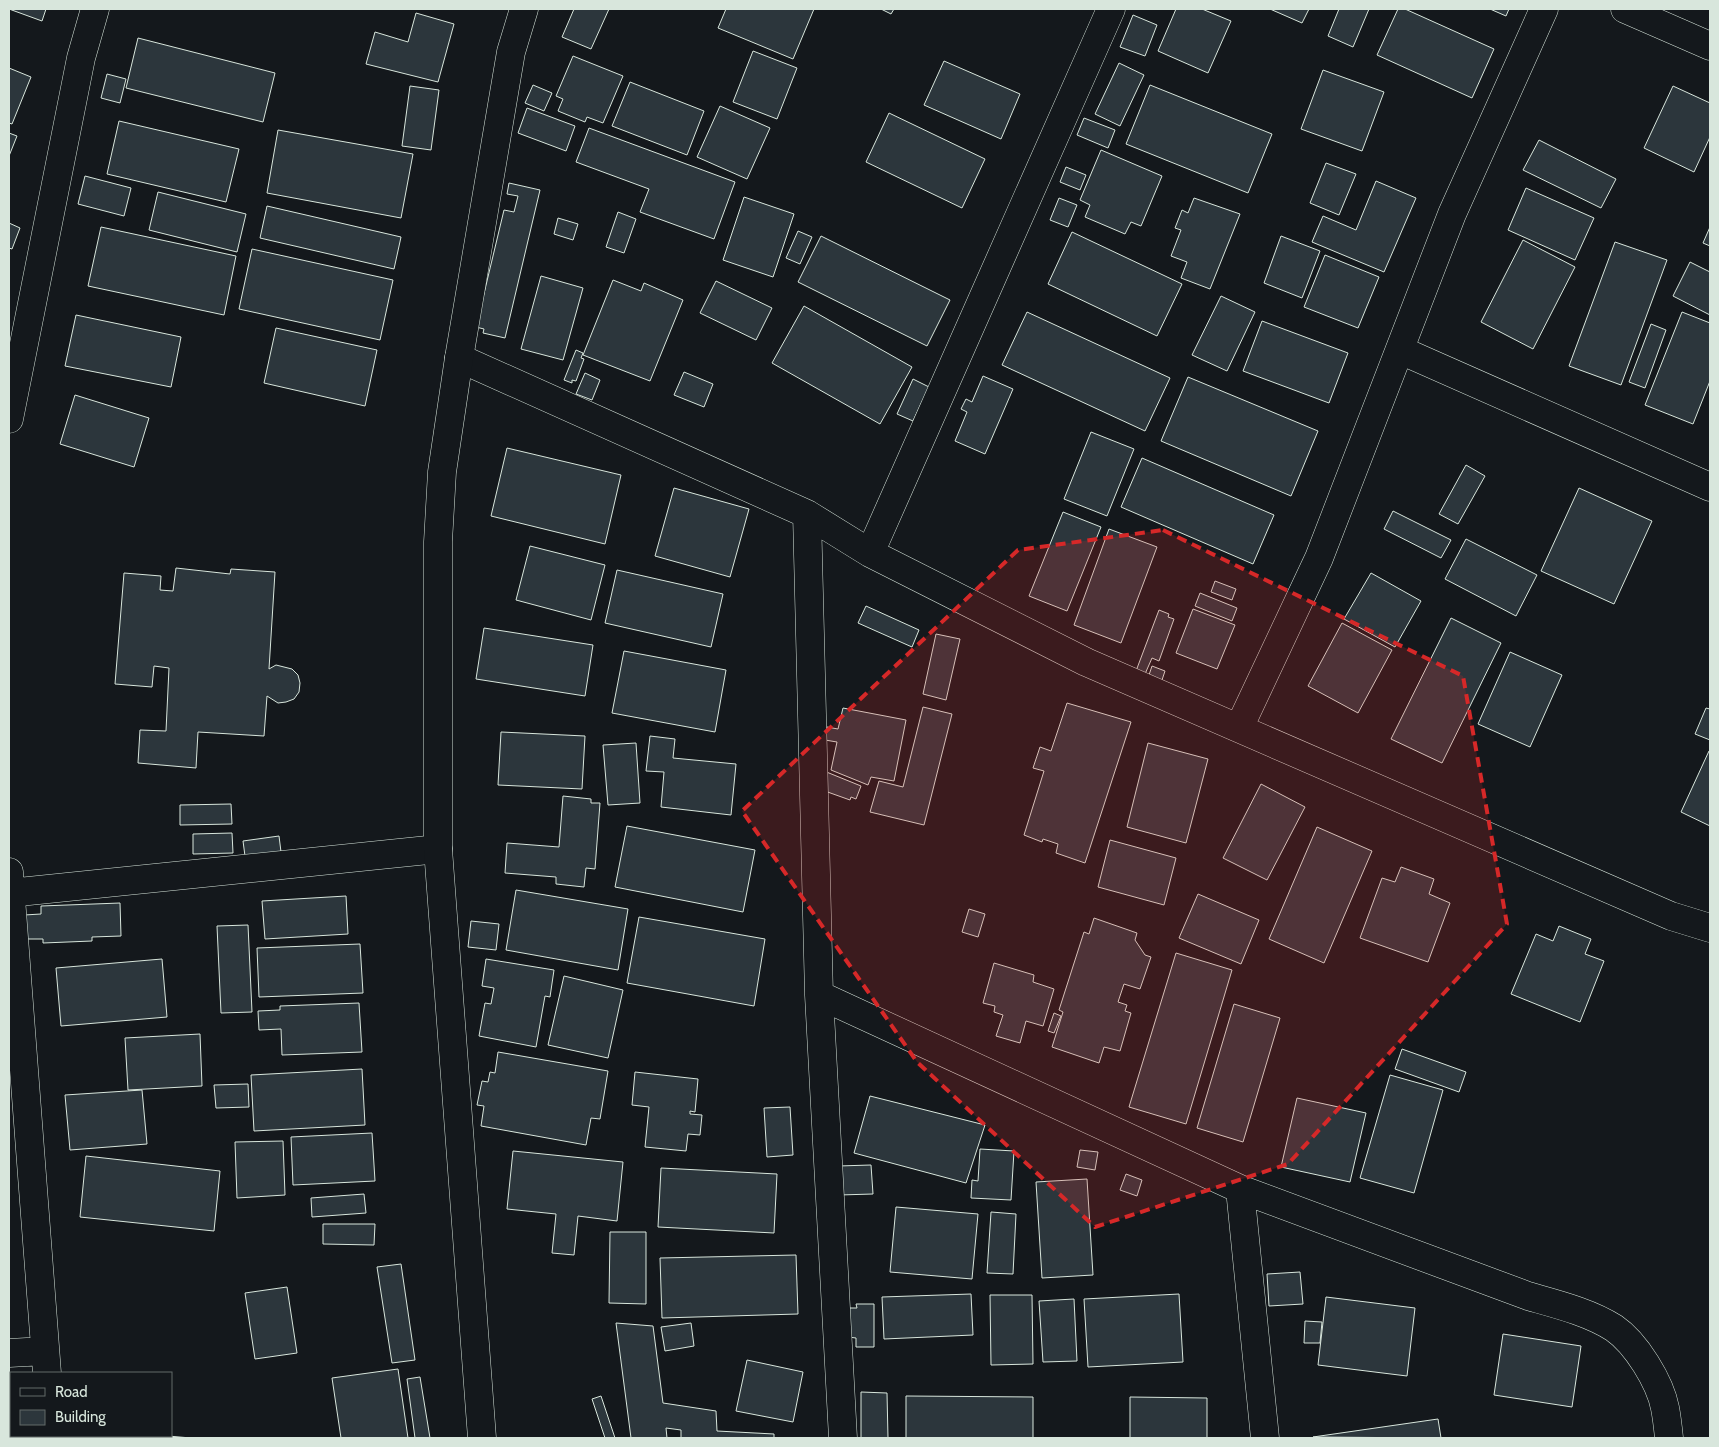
<svg xmlns="http://www.w3.org/2000/svg" width="1719" height="1447" viewBox="0 0 1719 1447" font-family="Cabin,sans-serif">
<style>
.building{fill:#2c363c;stroke:#d8e6dc}
.lines{fill:none;stroke-linecap:round;stroke-linejoin:round}
.minor-casing{stroke:#d8e6dc;stroke-width:29}
.tertiary-casing{stroke:#d8e6dc;stroke-width:29}
.minor{stroke:#14181c;stroke-width:28}
.tertiary{stroke:#14181c;stroke-width:28}
.marked{fill:#d62828;fill-opacity:0.2;stroke:#d62828;stroke-width:4;stroke-dasharray:10 6;stroke-linejoin:round}
</style>
<rect width="100%" height="100%" fill="#14181c"/>
<path class="building" d="M9,9h37l-4,12z
M574,9h35l-18,40 -29,-12z
M726,9h88l-21,50 -75,-31z
M881,9h13l-3,5z
M1176,9h26l29,12 -23,52 -50,-22z
M1270,9h39l-7,14z
M1339,9h30l-16,38 -25,-11z
M1398,9h7l89,40 -22,49 -95,-43z
M1490,9h19l-3,7z
M416,13l38,11 -16,58 -72,-18 9,-32 33,10z
M1133,15l24,10 -12,31 -25,-9z
M138,38l137,35 -12,49 -137,-34z
M753,51l44,17 -20,51 -44,-17z
M573,56l50,20 -20,47 -16,-6 -2,5 -27,-11 5,-12 -7,-3z
M944,61l76,33 -19,45 -77,-34z
M1119,63l25,12 -24,51 -25,-12z
M9,68l22,9 -19,47 -3,-1z
M1323,70l61,22 -22,59 -61,-22z
M107,74l19,5 -6,24 -19,-5z
M630,82l74,29 -17,44 -75,-29z
M533,85l19,8 -8,18 -19,-8z
M1150,85l122,49 -24,59 -122,-49z
M410,86l29,4 -8,60 -29,-4z
M1673,86l37,17v34l-16,35 -50,-24z
M720,106l50,22 -23,51 -50,-22z
M527,108l48,18 -9,25 -48,-18z
M889,113l96,46 -23,49 -96,-46z
M1084,118l31,12 -7,18 -31,-13z
M119,121l120,28 -13,53 -119,-28z
M589,128l146,54 -21,57 -74,-27 9,-23 -73,-27z
M278,130l135,24 -12,64 -134,-25z
M9,133l8,3 -8,20z
M1539,140l77,39 -15,29 -78,-38z
M1101,150l61,26 -21,50 -10,-4 -6,12 -40,-17 5,-12 -10,-5z
M1326,163l30,11 -17,41 -29,-12z
M1066,167l20,8 -6,15 -20,-8z
M85,176l46,12 -7,28 -46,-12z
M1376,181l40,17 -32,74 -72,-30 11,-26 33,14z
M509,183l31,7 -35,148 -22,-5 1,-4 -8,-2 28,-117 10,2 4,-16 -11,-2z
M1526,188l68,30 -19,42 -67,-30z
M158,192l88,22 -9,38 -88,-22z
M744,197l50,17 -21,63 -50,-17z
M1059,198l18,7 -9,22 -18,-7z
M1194,198l46,16 -30,75 -29,-11 6,-16 -16,-6 10,-26 -6,-2 7,-18 6,3z
M267,206l134,31 -7,32 -134,-31z
M618,212l18,7 -12,34 -18,-6z
M558,218l20,6 -5,16 -19,-6z
M9,223l11,5 -8,21 -3,-1z
M101,227l135,29 -12,59 -136,-29z
M1710,227v19l-7,-3z
M798,231l14,6 -12,27 -14,-6z
M1072,232l110,52 -25,52 -109,-52z
M821,236l129,64 -23,46 -129,-64z
M1281,236l39,15 -18,47 -38,-15z
M1523,240l52,27 -42,82 -52,-27z
M1615,242l52,18 -46,125 -52,-19z
M252,249l141,31 -13,60 -141,-31z
M1325,255l54,22 -21,51 -54,-21z
M1690,262l20,10v43l-37,-19z
M541,276l42,12 -20,72 -42,-11z
M613,280l28,11 3,-8 39,17 -33,81 -67,-26z
M716,281l56,27 -16,32 -56,-27z
M1221,296l34,16 -28,59 -35,-16z
M804,306l108,61 -32,57 -108,-61z
M1027,312l143,66 -25,53 -143,-66z
M1682,312l28,11v58l-17,43 -48,-19z
M76,315l105,22 -10,50 -106,-21z
M1262,321l86,32 -19,50 -86,-32z
M1651,324l15,6 -21,58 -16,-6z
M276,328l101,22 -12,56 -101,-23z
M576,350l7,3 -2,5 3,1 -8,22 -4,-1v3l-8,-3z
M684,372l29,12 -9,23 -30,-12z
M585,373l15,7 -8,20 -16,-6z
M983,376l30,13 -28,65 -30,-13 12,-29 -6,-3 5,-10 6,3z
M1188,377l130,54 -27,65 -130,-55z
M913,379l16,8 -16,34 -16,-7z
M75,395l74,23 -15,49 -74,-23z
M1091,432l43,17 -27,67 -43,-17z
M507,448l114,27 -16,69 -114,-28z
M1142,458l132,57 -21,49 -132,-57z
M1466,465l19,11 -27,48 -19,-10z
M674,488l75,21 -19,68 -75,-21z
M1579,488l73,33 -38,83 -73,-33z
M1393,511l58,29 -10,18 -57,-29z
M1063,512l38,15 -34,84 -38,-15z
M1109,529l48,18 -36,96 -47,-18z
M1466,539l71,36 -21,41 -71,-37z
M530,546l75,19 -14,55 -75,-20z
M176,568l54,6 1,-5 44,3 -6,97 7,-4 16,4 6,6 2,8 -1,9 -5,7 -8,3 -8,1 -11,-7 -3,40 -66,-4 -2,36 -58,-5 2,-33 26,1 3,-63 -15,-2 -2,21 -37,-3 9,-111 37,3 -1,14 13,1z
M617,570l106,24 -12,53 -106,-24z
M1371,573l50,28 -26,46 -51,-28z
M1215,581l21,8 -4,11 -21,-8z
M1200,593l37,15 -5,13 -37,-15z
M866,606l53,24 -7,17 -54,-24z
M1193,609l42,16 -18,44 -41,-16z
M1159,610l10,4 -1,3 6,2 -15,42 -7,-3 -7,16 -9,-3z
M1451,618l50,25 -59,120 -51,-24z
M1342,623l50,27 -34,63 -50,-27z
M484,628l109,17 -8,51 -109,-17z
M936,634l24,5 -14,61 -23,-6z
M624,651l102,19 -11,62 -103,-19z
M1510,652l52,23 -32,72 -52,-23z
M1152,666l13,5 -5,15 -13,-5z
M1067,703l64,19 -46,141 -29,-10 2,-9 -15,-5 -1,3 -18,-7 20,-64 -11,-3 7,-21 11,4z
M923,707l29,7 -28,111 -54,-13 9,-31 24,6z
M843,708l63,12 -12,61 -23,-4 -3,8 -37,-15 6,-28 -12,-2 2,-13 11,2z
M1706,708l4,1v31l-15,-6z
M501,732l84,4 -3,53 -84,-4z
M650,736l25,3 -2,19 63,6 -5,51 -70,-8 3,-35 -18,-1z
M636,743l4,60 -32,2 -5,-60z
M1148,743l60,16 -22,84 -59,-16z
M1709,751l1,1v74l-29,-14z
M824,771l37,15 -5,13 -5,-2 -1,3 -28,-10z
M1261,784l44,23 -38,73 -44,-22z
M563,796l28,3v4h9l-5,66 -9,-1 -2,19 -28,-3v-7l-51,-4 2,-30 52,4z
M231,804l1,20 -52,1v-20z
M627,826l128,24 -12,62 -128,-25z
M1317,827l55,24 -48,112 -55,-24z
M232,833l1,20 -40,1v-20z
M279,836l2,16 -36,4 -2,-15z
M1110,840l66,18 -12,47 -66,-18z
M1401,867l33,12 -5,15 21,9 -22,59 -68,-24 22,-60 13,4z
M516,890l112,19 -10,61 -112,-20z
M1198,894l61,26 -18,44 -62,-26z
M346,896l2,38 -83,5 -3,-38z
M120,903l1,33 -29,1v4l-49,2v-4h-18l-1,-24 17,-1v-8z
M969,909l16,5 -7,23 -16,-5z
M639,917l126,22 -11,67 -127,-23z
M1094,918l43,15 -2,7 10,15 6,2 -11,32 -16,-5 -6,18 9,3 -2,6 6,2 -11,38 -16,-4 -5,16 -47,-16 11,-35 -4,-2 25,-78 5,2z
M471,921l28,3 -3,26 -28,-3z
M248,925l4,87 -31,1 -4,-87z
M1559,926l32,13 -6,15 19,7 -24,61 -69,-28 25,-60 17,7z
M360,944l3,49 -104,4 -2,-49z
M1176,953l56,17 -46,154 -57,-17z
M162,959l5,58 -106,9 -5,-58z
M486,959l68,11 -4,27 -5,-1 -9,51 -57,-11 6,-33 6,1 3,-16 -12,-2z
M994,963l40,12 -1,7 21,7 -11,37 -17,-5 -6,22 -24,-7 7,-21 -9,-3 1,-6 -12,-3z
M564,976l59,14 -15,68 -60,-13z
M359,1003l3,49 -80,3 -1,-26 -22,1 -1,-19 22,-1v-4z
M1234,1004l46,14 -37,124 -46,-14z
M1054,1013l7,3 -7,17 -6,-2z
M200,1034l2,52 -74,4 -3,-52z
M1402,1049l64,23 -7,20 -64,-23z
M498,1052l110,19 -8,48 -9,-1 -5,27 -105,-19 3,-20 -7,-1 5,-24 6,1 2,-10 5,1z
M362,1069l3,56 -111,6 -3,-56z
M635,1072l63,7 -3,33 -5,-1v3l12,1 -2,20 -12,-1 -2,17 -41,-4 4,-40 -17,-2z
M1390,1075l53,15 -29,103 -54,-15z
M248,1084l1,23 -33,1 -2,-23z
M142,1090l5,54 -77,6 -5,-55z
M870,1096l115,29 -19,58 -112,-30z
M1297,1098l69,15 -16,69 -69,-15z
M790,1107l3,48 -26,2 -3,-49z
M372,1133l3,48 -82,4 -2,-48z
M283,1141l2,54 -48,3 -2,-56z
M980,1149l34,2 -3,49 -40,-2 1,-18 6,1z
M1080,1150l18,2 -3,18 -18,-3z
M513,1151l110,11 -6,59 -39,-5 -4,39 -22,-2 4,-39 -49,-5z
M86,1156l134,15 -6,60 -134,-14z
M871,1165l2,29 -34,1 -1,-29z
M661,1168l116,6 -3,59 -116,-6z
M1126,1174l16,6 -5,16 -17,-6z
M1087,1179l6,96 -51,3 -6,-96z
M364,1194l2,19 -54,4 -1,-19z
M896,1207l82,7 -6,65 -82,-7z
M991,1212l25,2 -3,60 -26,-1z
M323,1224h52l-1,21 -51,-1z
M610,1232h36v72l-37,-1z
M796,1255l2,59 -136,4 -2,-60z
M401,1264l14,96 -23,3 -15,-96z
M1300,1272l3,32 -34,2 -2,-32z
M287,1287l10,66 -42,6 -10,-66z
M971,1294l2,41 -89,4 -2,-42z
M1179,1294l4,68 -95,5 -4,-68z
M990,1295h42l1,69 -42,1z
M1326,1297l89,11 -8,68 -89,-11z
M1074,1299l3,62 -34,1 -4,-61z
M856,1304h18v43h-18v-9l-8,-1v-29h9z
M1305,1321l17,1 -2,21h-16z
M616,1323l37,3 10,77 53,8 1,20 57,3v4h-93v-8l-15,-2 1,10h-36z
M691,1323l3,23 -29,5 -4,-24z
M1503,1334l78,12 -9,61 -78,-12z
M747,1360l56,12 -10,50 -57,-11z
M398,1369l10,69h-67l-9,-60z
M420,1377l10,61h-15l-8,-59z
M9,1384h1l-1,54z
M861,1392l26,1 1,45h-27z
M601,1396l14,42h-10l-13,-39z
M906,1396l127,1v41h-127z
M1130,1397l77,1v40h-77z
M1438,1419l3,19 -128,-1z
M99,1436h69l23,2h-92z"/>
<g class="lines">
<g class="minor-casing">
<path id="minor" d="M1625,9l85,37
M1400,350l310,137
M459,358l348,156 63,39 216,109 585,254 39,12
M9,419l72,-361 14,-49
M807,514l12,481 24,443
M870,553l241,-544
M1239,728l80,-170 133,-344 92,-205
M9,872l38,501
M9,893l429,-44
M819,995l421,194 288,107c28,8 61,16 86,32 22,15 46,54 51,80 2,10 3,20 4,30
M1240,1189l25,249
M9,1353l36,-2
M51,1436l1,2"/>
</g>
<g class="tertiary-casing">
<path id="tertiary" d="M482,1438l-44,-589v-307l4,-70 17,-114 52,-306 13,-43"/>
</g>
<use href="#minor" class="minor"/>
<use href="#tertiary" class="tertiary"/>
</g>
<path class="marked" d="M1163,530l300,146 44,248 -219,240 -193,63 -178,-165 -175,-251 276,-261z"/>
<rect width="1719" height="1447" fill="none" stroke="#d8e6dc" stroke-width="20"/>
<rect x="10" y="1372" width="162" height="65" fill="#14181c" stroke="#626a69"/>
<rect x="20" y="1388" width="25" height="8" fill="#14181c" stroke="#626a69"/>
<text x="55" y="1397" font-size="15" fill="#d8e6dc">Road</text>
<rect x="20" y="1410" width="25" height="15" fill="#2c363c" stroke="#626a69"/>
<text x="55" y="1422" font-size="15" fill="#d8e6dc">Building</text>
</svg>
